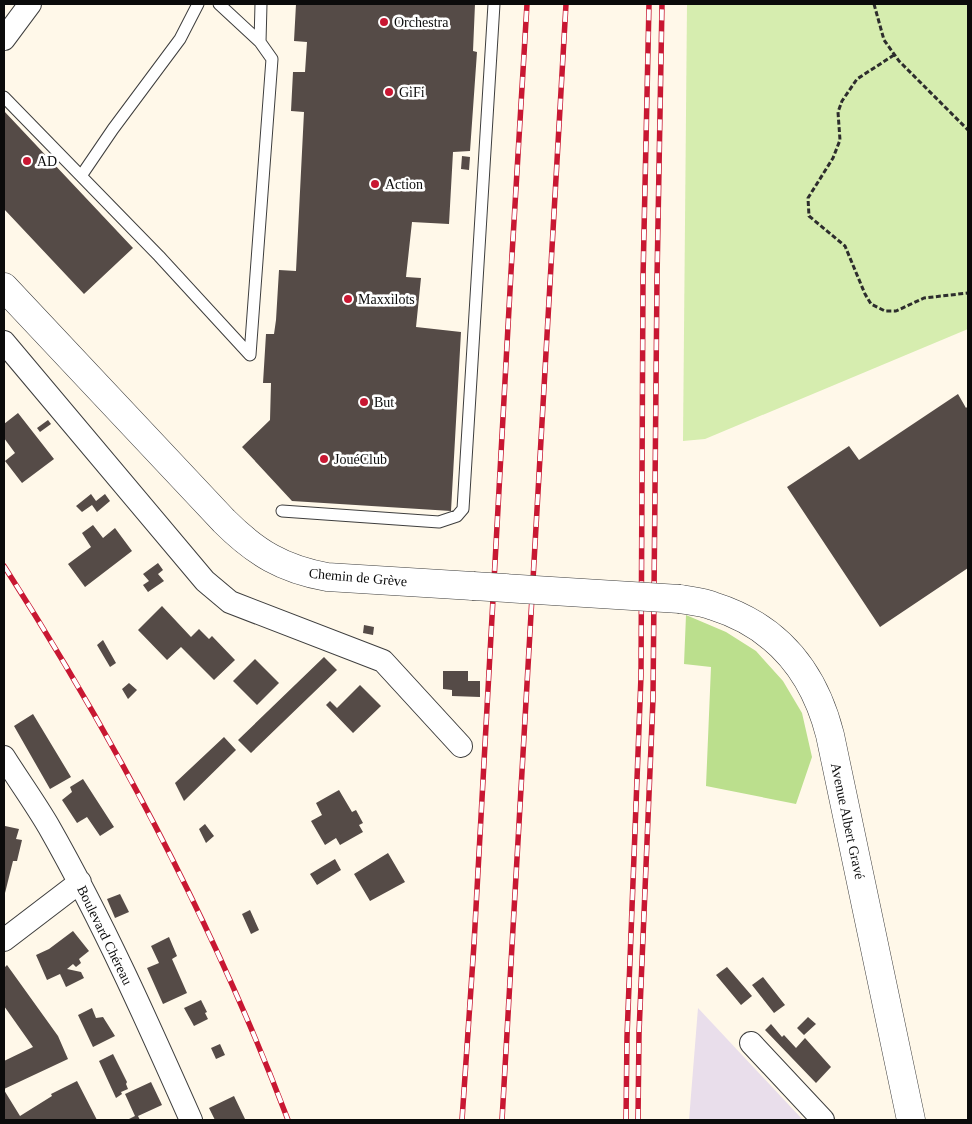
<svg xmlns="http://www.w3.org/2000/svg" width="972" height="1124" viewBox="0 0 972 1124" font-family="Georgia,serif">
<style>
.industrial{fill:#e9deeb}
.green{fill:#d6edaf}
.forest{fill:#bbdf8d}
.building{fill:#554b47}
.lines{fill:none;stroke-linecap:round;stroke-linejoin:round}
.service-casing{stroke:#3e3e3e;stroke-width:13}
.minor-casing{stroke:#3e3e3e;stroke-width:24}
.tertiary-casing{stroke:#3e3e3e;stroke-width:29}
.path{stroke:#2d2d2d;stroke-width:3;stroke-dasharray:5 2.5;stroke-linecap:butt}
.service{stroke:#fff;stroke-width:11}
.minor{stroke:#fff;stroke-width:22}
.tertiary{stroke:#fff;stroke-width:28}
.rail-casing{stroke:#c81732;stroke-width:5.5}
.rail{stroke:#fff;stroke-width:4;stroke-dasharray:11;stroke-linecap:butt}
.tertiary-bridge-casing{stroke:#3e3e3e;stroke-width:29;stroke-linecap:butt}
.tertiary-bridge{stroke:#fff;stroke-width:28}
.poi-dot{fill:#c81732;stroke:#fff;stroke-width:2}
.labels{text-anchor:middle;stroke-width:5;stroke-linejoin:round;paint-order:stroke}
.poi-label{font-size:14px;fill:#0b0b0b;stroke:#fff;text-anchor:start}
.street-label{font-size:14px;fill:#0b0b0b;stroke:#fff}
</style>
<rect width="100%" height="100%" fill="#fff8e9"/>
<path class="industrial" d="M698,1008l105,112h-114z"/>
<path class="green" d="M687,4h281v325l-263,110 -22,2z"/>
<path class="forest" d="M686,615l40,17 30,19 27,30 19,32 10,44 -16,47 -90,-18 5,-119 -27,-3z"/>
<path class="building" d="M296,4h179l-2,47 4,1 -7,99 -17,1 -4,72 -37,-2 -6,55 15,1 -5,49 45,5 -10,179 -159,-10 -50,-54 28,-27 1,-37h-8l3,-49h8l2,-14 3,-50 17,1 8,-159 -13,-1 2,-39h12l2,-30 -13,-1z
M4,111l129,137 -49,46 -80,-85z
M462,156l8,1 -1,13 -8,-1z
M958,394l8,14 2,-2v162l-88,59 -93,-140 62,-41 10,14z
M18,413l36,46 -32,24 -17,-22 10,-8 -11,-15v-14z
M48,420l3,4 -11,8 -3,-4z
M91,494l5,7 9,-7 5,7 -13,11 -5,-7 -10,7 -6,-6z
M93,525l10,13 12,-10 17,23 -47,36 -17,-23 23,-17 -9,-14z
M158,563l5,7 -5,4 6,7 -16,11 -5,-7 6,-4 -6,-7z
M162,606l29,31 8,-8 10,10 3,-3 23,24 -21,20 -33,-33 -14,13 -29,-30z
M364,625l10,2 -1,8 -10,-2z
M103,640l13,23 -6,4 -13,-22z
M324,657l13,13 -86,83 -13,-13z
M255,659l24,24 -22,22 -24,-24z
M443,671h25v10h12v16l-28,-1v-6l-9,-1z
M129,683l8,7 -9,9 -6,-10z
M360,685l21,21 -28,27 -27,-28 4,-4 7,7z
M33,714l38,63 -21,12 -36,-63z
M224,737l12,13 -52,51 -9,-18z
M83,779l31,48 -14,9 -13,-19 -10,6 -15,-23 10,-8 -2,-5z
M339,790l13,22 4,-2 7,13 -4,2 4,7 -23,13 -4,-7 -11,7 -14,-24 11,-6 -6,-12z
M205,824l9,12 -8,7 -7,-14z
M5,826l14,3 -3,10 6,1 -5,21h-4l-9,36v-65z
M388,853l17,29 -35,19 -16,-27z
M335,859l6,11 -24,15 -7,-11z
M120,894l9,18 -14,6 -8,-19z
M250,910l9,20 -8,4 -9,-20z
M73,931l16,20 -10,8 2,4 -5,4 -3,-3 -6,5 14,3 3,6 -18,9 -6,-13 -13,6 -11,-25 13,-6z
M169,937l8,19 -5,3 15,34 -24,11 -16,-36 12,-5 -8,-17z
M7,965l51,71 10,23 -64,30v-28l29,-14 -29,-41v-38z
M727,967l25,29 -11,9 -25,-30z
M763,977l22,28 -11,8 -22,-28z
M201,1000l6,12 -2,1 3,6 -14,7 -10,-18z
M92,1008l4,10 7,-1 12,19 -22,11 -15,-32z
M808,1017l8,7 -12,11 -7,-7z
M771,1024l11,13 2,-2 12,13 9,-10 26,29 -15,16 -51,-53z
M220,1044l5,11 -9,4 -5,-11z
M113,1054l14,28 -1,2 2,5 -7,3 1,2 -6,4 -17,-37z
M77,1081l20,39h-93v-30l16,26 32,-20 -1,-2z
M151,1082l11,23 -24,11 2,4h-13l8,-4 -10,-22z
M234,1096l11,23 -30,1 -6,-12z"/>
<g class="lines">
<g class="service-casing">
<path id="service" d="M260,42l1,-38
M4,97l155,159 91,99 22,-296 -12,-17 -41,-38
M81,176l32,-47 67,-90 18,-35
M282,511l157,11 18,-6 6,-7 31,-505"/>
</g>
<g class="minor-casing">
<path id="minor" d="M4,39l26,-35
M4,342l201,239 25,21 153,59 78,85
M4,757c15,24 31,46 45,70 54,95 98,194 142,293
M4,940l76,-58
M751,1043l72,77"/>
</g>
<g class="tertiary-casing">
<path id="tertiary" d="M4,287l220,234c32,32 59,48 103,56l146,9
M680,599c11,2 23,3 33,7 64,20 101,66 117,129l81,385"/>
</g>
<path class="path" d="M874,4l10,36 15,21 69,69
M894,55l-37,24 -15,22 -4,11 2,28 -7,18 -25,40 1,18 36,30 20,48 6,10 14,7h11l28,-13 44,-5"/>
<use href="#service" class="service"/>
<use href="#minor" class="minor"/>
<use href="#tertiary" class="tertiary"/>
<g class="rail-casing">
<path id="rail" d="M4,566c111,173 211,362 284,554
M462,1120l12,-176 37,-672 16,-268
M502,1120l64,-1116
M626,1120l1,-83 14,-361 2,-398 6,-274
M638,1120l1,-87 14,-334 4,-420 5,-275"/>
</g>
<use href="#rail" class="rail"/>
<g class="tertiary-bridge-casing">
<path id="tertiary-bridge" d="M473,586l207,13"/>
</g>
<use href="#tertiary-bridge" class="tertiary-bridge"/>
</g>
<g class="poi-dot">
<circle cx="384" cy="22" r="5"/>
<circle cx="389" cy="92" r="5"/>
<circle cx="27" cy="161" r="5"/>
<circle cx="375" cy="184" r="5"/>
<circle cx="348" cy="299" r="5"/>
<circle cx="364" cy="402" r="5"/>
<circle cx="324" cy="459" r="5"/>
</g>
<g class="labels">
<g class="poi-label">
<text x="394" y="27">Orchestra</text>
<text x="399" y="97">GiFi</text>
<text x="37" y="166">AD</text>
<text x="385" y="189">Action</text>
<text x="358" y="304">Maxxilots</text>
<text x="374" y="407">But</text>
<text x="334" y="464">JouéClub</text>
</g>
<g class="street-label">
<text transform="translate(358 577) rotate(5)" y="5">Chemin de Grève</text>
<text transform="translate(848 821) rotate(78)" y="5">Avenue Albert Gravé</text>
<text transform="translate(105 935) rotate(64)" y="5">Boulevard Chéreau</text>
</g>
</g>
<rect width="972" height="1124" fill="none" stroke="#0b0b0b" stroke-width="10"/>
</svg>
